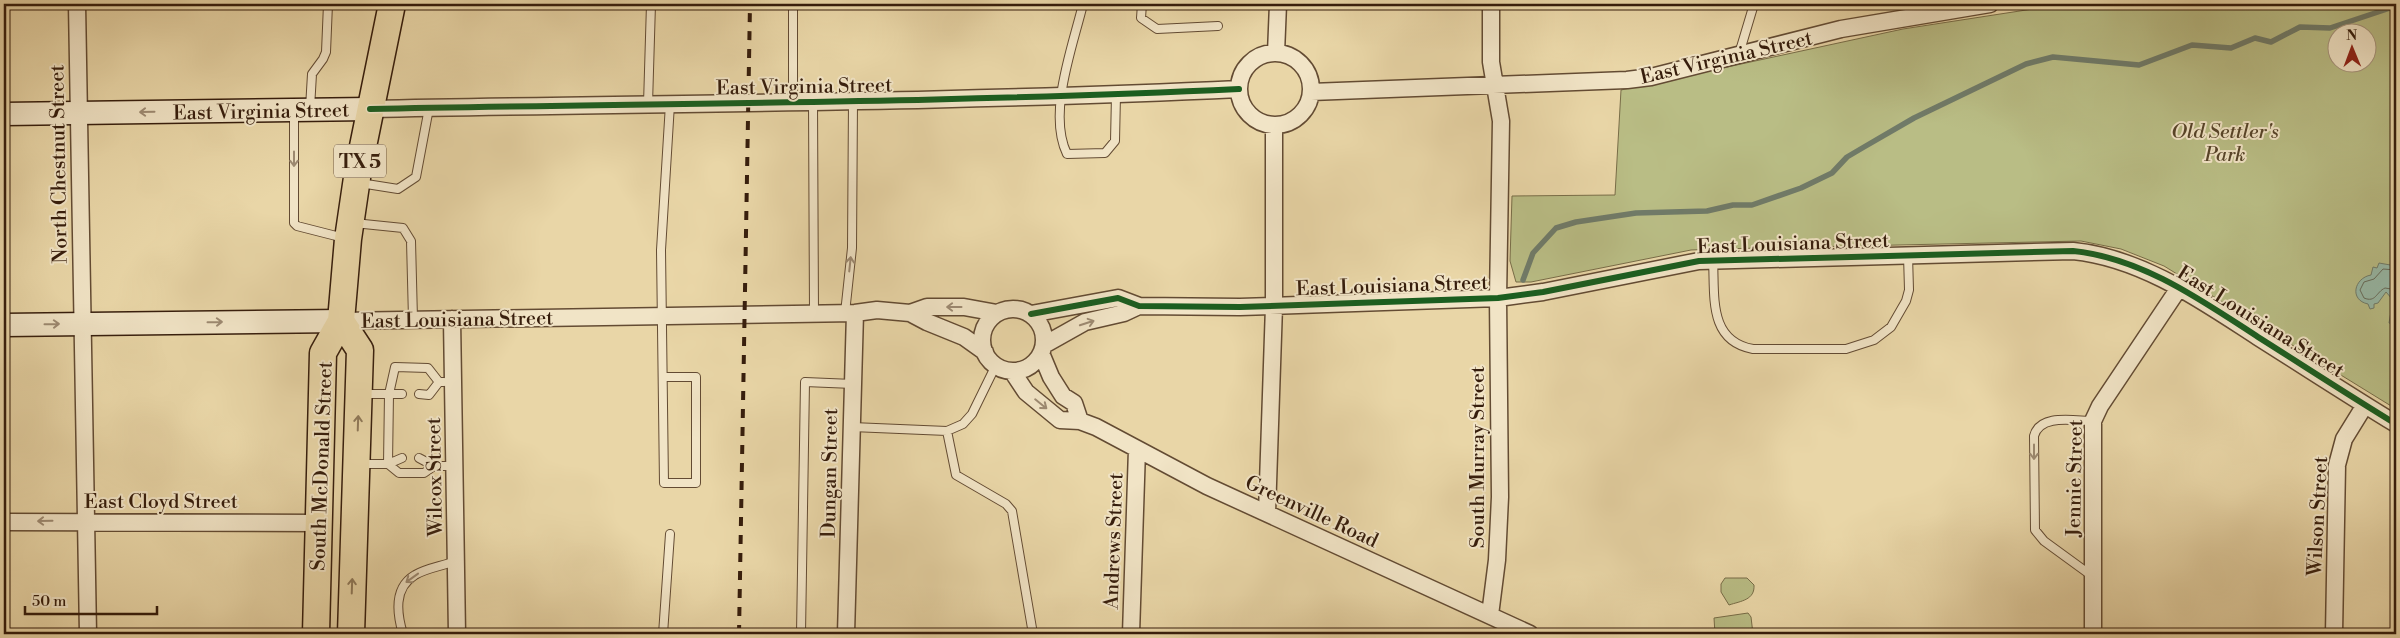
<svg xmlns="http://www.w3.org/2000/svg" width="2400" height="638" viewBox="0 0 2400 638" font-family="'Libre Bodoni',serif">
<style>
.green{fill:#b9bd85;stroke:#786d48;fill-rule:evenodd}
.water{fill:#97b9a7;stroke:#707b69}
.lines{fill:none;stroke-linecap:round;stroke-linejoin:round}
.shore{stroke:#666b5a;stroke-width:1}
.stream{stroke:#707b69;stroke-width:5.5}
.lane-casing{stroke:#634b33;stroke-width:10}
.street-casing{stroke:#634b33;stroke-width:19}
.secondary-casing{stroke:#361d0c;stroke-width:25}
.primary-casing{stroke:#361d0c;stroke-width:29}
.lane{stroke:#f1e4c6;stroke-width:8}
.street{stroke:#f1e4c6;stroke-width:16}
.secondary{stroke:#f1e4c6;stroke-width:22}
.primary{stroke:#e9d6a7;stroke-width:26}
.rail{stroke:#361d0c;stroke-width:4;stroke-dasharray:9 9;stroke-linecap:butt}
.cycleway-casing{stroke:#f1e4c6;stroke-width:9}
.cycleway{stroke:#1b5e20;stroke-width:6}
.oneway{stroke:#9d8a72}
.oneway2{stroke:#907a5a}
.labels{text-anchor:middle;stroke-width:4;stroke-linejoin:round;paint-order:stroke}
.shield{fill:#f1e4c6;stroke:#6e5944;stroke-width:1}
.shield-label{font-size:19px;font-weight:bold;fill:#361d0c}
.street-label{font-size:20px;fill:#361d0c;stroke:#f1e4c6}
.park-label{font-size:20px;font-style:italic;fill:#57452a;stroke:#f1e4c6}
</style>
<rect width="100%" height="100%" fill="#e9d6a7"/>
<filter id="stains"><feTurbulence type="fractalNoise" baseFrequency=".004" numOctaves="4"/><feColorMatrix values="0 0 0 0 .2 0 0 0 0 .09 0 0 0 0 .02 0 0 0 .5 -.17"/></filter>
<radialGradient id="worn" r=".72"><stop offset=".6" stop-color="#630" stop-opacity="0"/><stop offset="1" stop-color="#630" stop-opacity=".3"/></radialGradient>
<path class="green" d="M2065,4h331v405l-232,-143 -43,-17 -40,-8 -365,8 -25,1 -160,32h-15l-6,-21 2,-65 103,-1 6,-105 282,-61zM2338,32h30v30h-30z
M1725,578h22l7,7c1,15 -13,16 -25,20l-8,-13v-8z
M1748,613l3,4 2,17h-38l-1,-16z"/>
<path class="water" d="M2379,263l17,3v59l-7,-2 4,-23 -7,-8 -8,11 -4,1v4l-4,1 -2,-5c-19,-4 -14,-26 3,-29l2,-8 4,1z"/>
<g class="lines">
<path class="shore" d="M2396,270l-13,-1 -9,10 -10,3 -4,8 4,8c12,5 12,-6 21,-10l6,1 5,6"/>
<path class="stream" d="M1523,280l10,-27 23,-25 20,-6 60,-9 71,-2 26,-6h19l49,-17 31,-15 15,-16 17,-10 50,-29 112,-54 27,-7 86,8 53,-20 39,3 24,-10 16,4 29,-15 30,1 66,-22"/>
<g class="lane-casing">
<path id="lane" d="M1083,4c-10,42 -36,109 -16,150l38,-1 10,-12 1,-46
M1142,4l-1,14 16,11 61,-3
M1739,54l15,-50
M813,102l1,211
M793,103v-99
M648,104l3,-100
M310,108l2,-34 11,-15 3,-7 2,-48
M294,112v111l3,3 47,12
M360,183l38,6 18,-12 13,-69
M354,223l49,5 8,13 2,78
M1713,260c2,36 -5,81 40,89h93l28,-9 17,-13 15,-26 3,-11 -1,-35
M845,313l7,-65 1,-147
M996,365l-24,49 -9,10 -16,7 9,44 50,29 6,7 21,123
M664,377h32v106h-32l-3,-233 9,-146
M402,394h-13l6,-27 33,1 11,14
M419,394l10,1 10,-13h5
M852,427l95,4
M402,458l-14,6 11,9h25l10,-7h21
M419,458l15,8
M361,464h27l1,-70h-26
M2092,576l-48,-35 -9,-11 -1,-94c6,-23 41,-15 59,-15
M403,634c-6,-20 -10,-46 12,-59 11,-7 28,-9 40,-14
M663,634l7,-100
M801,634l4,-252 48,2"/>
</g>
<g class="street-casing">
<path id="street" d="M77,4l11,630
M1239 89a36 36 0 1 1 72 0a36 36 0 1 1-72 0Z
M1276,53l2,-49
M1311,92l316,-12 24,-3 190,-48 149,-25
M370,109c290,-6 579,-6 869,-20
M982 340a31 31 0 1 1 62 0a31 31 0 1 1-62 0Z
M910,313l17,9 37,15 21,15
M1031,314l87,-16 21,8 101,1 258,-9 45,-6 156,-31 374,-10c69,7 128,49 185,86 46,29 92,59 138,87
M452,319l5,315
M341,321l514,-8 22,-3 33,3 17,-6h37l33,6
M1044,345l41,-23 39,-9 15,-7
M1041,353l10,24 12,19 11,7 6,18
M1012,371l14,21 34,28 20,1 16,6 111,59 323,148
M1267,513l7,-207v-181
M4,522l315,1
M1490,615l7,-55 3,-63 -2,-199 3,-177 -10,-59v-58
M846,634l9,-321
M1131,634l6,-185
M2093,634v-213l7,-15 79,-118
M2334,634l3,-169 7,-26 21,-34"/>
</g>
<g class="secondary-casing">
<path id="secondary" d="M4,114l366,-5
M4,325l337,-4"/>
</g>
<g class="primary-casing">
<path id="primary" d="M341,321l19,29 -9,284
M316,634l7,-281 18,-32 7,-82 10,-68 34,-167"/>
</g>
<use href="#lane" class="lane"/>
<use href="#street" class="street"/>
<use href="#secondary" class="secondary"/>
<use href="#primary" class="primary"/>
<path class="rail" d="M739,634l11,-630"/>
<g class="cycleway-casing">
<path id="cycleway" d="M370,109c290,-6 579,-6 869,-20
M1031,314l87,-16 21,8 101,1 258,-9 45,-6 156,-31 374,-10c69,7 128,49 185,86 46,29 92,59 138,87"/>
</g>
<use href="#cycleway" class="cycleway"/>
</g>
<defs><path id="oneway-shaft" d="M-6 0H5M1.5-3L5.5 0L1.5 3" fill="none" stroke-width="1.6" stroke-linecap="round" stroke-linejoin="round" transform="scale(1.25)"/></defs>
<g class="oneway">
<use href="#oneway-shaft" transform="translate(147 112) rotate(179)"/>
<use href="#oneway-shaft" transform="translate(294 159) rotate(90)"/>
<use href="#oneway-shaft" transform="translate(850 264) rotate(-84)"/>
<use href="#oneway-shaft" transform="translate(954 307) rotate(180)"/>
<use href="#oneway-shaft" transform="translate(215 322) rotate(-1)"/>
<use href="#oneway-shaft" transform="translate(1087 323) rotate(-18)"/>
<use href="#oneway-shaft" transform="translate(52 324) rotate(-1)"/>
<use href="#oneway-shaft" transform="translate(1041 404) rotate(39)"/>
<use href="#oneway-shaft" transform="translate(2034 452) rotate(90)"/>
<use href="#oneway-shaft" transform="translate(45 521) rotate(179)"/>
<use href="#oneway-shaft" transform="translate(412 578) rotate(144)"/>
</g>
<g class="oneway2">
<use href="#oneway-shaft" transform="translate(358 423) rotate(-88)"/>
<use href="#oneway-shaft" transform="translate(352 586) rotate(-88)"/>
</g>
<g class="labels">
<rect class="shield" x="334" y="144.5" width="52" height="33" rx="4"/>
<g class="shield-label">
<text x="360" y="168">TX 5</text>
</g>
<g class="street-label">
<text transform="translate(1726 57) rotate(-13)" y="7">East Virginia Street</text>
<text transform="translate(804 86) rotate(-1)" y="7">East Virginia Street</text>
<text transform="translate(261 111) rotate(-1)" y="7">East Virginia Street</text>
<text transform="translate(58 164) rotate(-91)" y="7">North Chestnut Street</text>
<text transform="translate(1793 243) rotate(-2)" y="7">East Louisiana Street</text>
<text transform="translate(1392 285) rotate(-2)" y="7">East Louisiana Street</text>
<text transform="translate(457 319) rotate(-1)" y="7">East Louisiana Street</text>
<text transform="translate(2261 321) rotate(32)" y="7">East Louisiana Street</text>
<text transform="translate(1477 457) rotate(-90)" y="7">South Murray Street</text>
<text transform="translate(321 466) rotate(-88)" y="7">South McDonald Street</text>
<text transform="translate(829 473) rotate(-89)" y="7">Dungan Street</text>
<text transform="translate(434 477) rotate(-91)" y="7">Wilcox Street</text>
<text transform="translate(2074 478) rotate(-89)" y="7">Jennie Street</text>
<text x="161" y="508">East Cloyd Street</text>
<text transform="translate(1312 511) rotate(25)" y="7">Greenville Road</text>
<text transform="translate(2317 516) rotate(-87)" y="7">Wilson Street</text>
<text transform="translate(1113 541) rotate(-88)" y="7">Andrews Street</text>
</g>
<g class="park-label">
<text x="2225" y="138">Old Settler's<tspan x="2225" dy="23">Park</tspan></text>
</g>
</g>
<rect width="2400" height="638" fill="none" stroke="#e9d6a7" stroke-width="20"/>
<rect x="5" y="5" width="2390" height="628" fill="none" stroke="#361d0c" stroke-width="2.5"/>
<rect x="10" y="10" width="2380" height="618" fill="none" stroke="#361d0c"/>
<g transform="translate(2352 48) rotate(359)"><circle r="24" fill="#f1e4c6" stroke="#a6947c"/>
<path d="M0-4L9 19L0 12L-9 19Z" fill="#8f2418"/>
<text y="-8" font-size="14" font-weight="bold" text-anchor="middle" fill="#361d0c">N</text>
</g>
<path d="M25 606v8h132v-8" fill="none" stroke="#361d0c" stroke-width="2.5"/>
<text x="32" y="606" font-size="15" fill="#361d0c" stroke="#f1e4c6" stroke-width="4" paint-order="stroke">50 m</text>
<rect width="100%" height="100%" filter="url(#stains)"/>
<rect width="100%" height="100%" fill="url(#worn)"/>
</svg>
